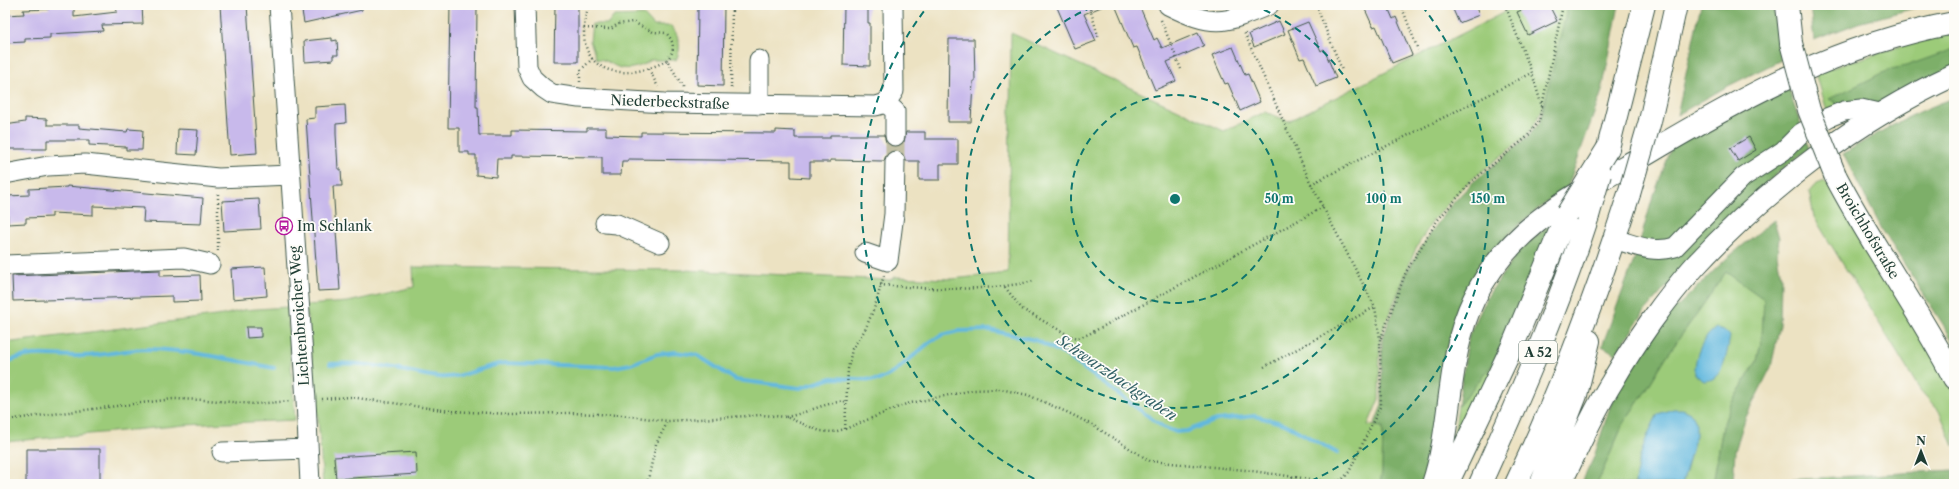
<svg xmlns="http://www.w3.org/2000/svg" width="1959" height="489" viewBox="0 0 1959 489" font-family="'Libre Caslon Text',serif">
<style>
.green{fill:#9ccb79;stroke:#5e8456}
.forest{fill:#7daf69;stroke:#4e764e}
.water{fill:#62b8de;stroke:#407a89}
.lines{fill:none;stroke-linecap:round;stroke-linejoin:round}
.stream{stroke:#62b8de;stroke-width:4}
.building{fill:#c8b9eb}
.minor-tunnel{stroke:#c3c1a6;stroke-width:19;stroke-dasharray:19 10;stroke-linecap:butt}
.minor-casing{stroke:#3e5649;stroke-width:21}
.major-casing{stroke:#3e5649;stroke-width:24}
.highway-casing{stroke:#3e5649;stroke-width:24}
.path{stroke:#3e5649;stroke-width:2.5;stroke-dasharray:1 3;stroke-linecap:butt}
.minor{stroke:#fff;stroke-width:19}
.major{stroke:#fff;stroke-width:22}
.highway{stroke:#fff;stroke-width:22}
.major-bridge-casing{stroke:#3e5649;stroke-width:24;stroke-linecap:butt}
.highway-bridge-casing{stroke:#3e5649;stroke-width:24;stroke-linecap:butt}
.major-bridge{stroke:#fff;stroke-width:22}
.highway-bridge{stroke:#fff;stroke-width:22}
.ring{fill:none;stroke:#0f766e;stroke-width:2;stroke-dasharray:7 5}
.labels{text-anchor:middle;stroke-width:3.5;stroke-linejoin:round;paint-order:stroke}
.shield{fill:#fdfcf7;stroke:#62766e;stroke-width:1}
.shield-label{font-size:13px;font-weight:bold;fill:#1f3d34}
.street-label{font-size:14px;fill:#1f3d34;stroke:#fdfcf7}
.poi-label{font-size:14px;fill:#1f3d34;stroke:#fdfcf7;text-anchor:start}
.water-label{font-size:15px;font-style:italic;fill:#336267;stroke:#fdfcf7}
.centre{fill:#0f766e;stroke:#fdfcf7;stroke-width:2}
.ring-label{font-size:12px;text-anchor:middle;font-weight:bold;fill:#0f766e;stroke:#fdfcf7;stroke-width:3.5;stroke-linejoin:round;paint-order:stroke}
</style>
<rect width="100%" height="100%" fill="#fdfcf7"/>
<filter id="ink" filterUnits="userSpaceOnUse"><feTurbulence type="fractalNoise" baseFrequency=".025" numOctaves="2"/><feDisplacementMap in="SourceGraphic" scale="8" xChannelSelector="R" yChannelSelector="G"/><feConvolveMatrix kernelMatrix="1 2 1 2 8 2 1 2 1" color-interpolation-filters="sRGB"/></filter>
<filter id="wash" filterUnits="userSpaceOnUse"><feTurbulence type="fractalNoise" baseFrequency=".012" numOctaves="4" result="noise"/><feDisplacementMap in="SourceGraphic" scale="16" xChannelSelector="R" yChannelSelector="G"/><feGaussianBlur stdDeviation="0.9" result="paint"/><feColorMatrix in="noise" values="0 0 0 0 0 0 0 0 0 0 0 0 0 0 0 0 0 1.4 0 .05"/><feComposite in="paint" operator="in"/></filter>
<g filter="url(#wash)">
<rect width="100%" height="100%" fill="#ece2c2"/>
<path class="green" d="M1514,5h54c-9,37 -17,104 -42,131l-61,49 -31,34 -18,29 -36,89 -1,62 -11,26 15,2 -1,45 -2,12h-1057l-5,-67 -12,-112 42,-3 66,-15 -1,-20 271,3 206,10 5,-3 57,2 56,-6 3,-240 213,98 41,-19 24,9 214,-108z
M644,15l10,11h17c9,10 11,22 5,34h-25c-7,6 -21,10 -30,8 -9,-2 -14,-9 -24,-9l-7,-18 2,-17h16l6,-8z
M1954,29v41l-127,41 -11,-38z
M1824,181l10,10 100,162 20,42v51l-15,-35 -19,-21 -106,-173 -5,-25 7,-8z
M1726,272l38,27 -2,39 -5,23 -26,43 -8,22 -10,58h-31l14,-49 -38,-21 -16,36 -7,34h-38l27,-62 19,-27 23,-38z
M287,307l8,113 -110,5 -180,17v-99l218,-28 20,-5z
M1506,348l-53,98 5,-40z"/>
<path class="forest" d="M1568,5h51l-17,86 -34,95 -43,33 -38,36 -21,40 -40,184 -7,5h-39l2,-12 1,-45 -9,-1 8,-21v-65l25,-67 12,-23 30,-43 23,-24 55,-45 13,-16z
M1701,5h72l8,55 -55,27 -49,28z
M1810,5h116l-68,18 -44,17z
M1954,49v19l-76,37 -36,1 -13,-7 62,-30 15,-3z
M1787,84l22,64 -35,28 -49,45 -80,90 -29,43 -14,-8 34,-91 16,-55 21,-56z
M1954,98v246l-8,-15 -63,-98 -40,-77c36,-22 71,-42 111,-56z
M1558,218l-52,130 -48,58 11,-71 20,-41 30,-43z
M1774,220l5,18 -2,17 4,22 -1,48 -9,42 -26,52 -10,32 -2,32 221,-13v14h-241l10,-58 8,-22 26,-43 5,-23 2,-39 -38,-27 -60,85 -23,38 -19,27 -27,62h-16l13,-27 20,-63 40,-65 72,-70z"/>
<path class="water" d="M1716,328l8,2 6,6c-2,12 -5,34 -16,42 -3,2 -7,3 -10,3l-9,-6c-1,-18 7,-37 21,-47z
M1673,409h9l8,4 6,11v11l-14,49h-47c2,-25 11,-48 23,-70z"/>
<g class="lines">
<path class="stream" d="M5,363c29,-14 47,-6 77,-7 22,0 44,-7 66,-7 42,1 84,11 126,19
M330,364c26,-2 50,2 76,7 11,2 22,5 33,6 23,2 44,-11 66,-14l109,4 17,-3 26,-10 18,-2 22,3 39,25 64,8 32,-10 47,2 14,-7 37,-31 12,-7 17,-4 31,-1 45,10 29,14 99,73 13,5 11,-1 30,-11 38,-4 30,8 52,29"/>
</g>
<g id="blocks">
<path class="building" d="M48,5h26v12l43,-5 -1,-7h26l1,19 -41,1 1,6 -53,3v4l-25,1v3l-20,1v-28l19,-1 -1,-4 26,-1z
M220,5h27l10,148 -27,2z
M327,5h35v5l-58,13 -2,-12z
M450,5h27l-1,102h2l1,28h33v-5l75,1v-3h19v7l35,1v-4l135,1v-3l19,1v7h35v-3h54l2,7 4,4 5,1 9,-5 2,-10h19v7h33v25h-18v16h-21v-19h-13l-5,-9 -6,-2 -9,5 -2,6 -54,-1v2h-20v16l-19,-1v-16l-163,-2v2h-6l-1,14h-19v-18l-91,-1v3h-14l-1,18 -20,-2v-20h-7v-3h-10v-24h-11z
M555,5h23v57h-24z
M698,5h26l-1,81 -26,-1z
M844,5h24v18h2v43l-27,-1z
M1056,5h50l-22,9 12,27 -21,8z
M1115,5h24l15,35 3,-2 5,10 36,-15 6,13 -37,16 9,19 -21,9 -18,-43 -4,1z
M1363,5h24l6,14 3,-2 16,38 -20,8 -16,-37 -3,1z
M1451,5h24l4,10 -20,8z
M1533,5h16l8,16 -29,14 -11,-23z
M1279,21l6,13 -31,13 -5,-13z
M1308,22l13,29 3,-2 12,29 -20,8 -12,-28 -4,1 -12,-29z
M332,38v3l5,-1 1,15h-5v5l-28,2 -1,-21z
M949,39h25l1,42h-2l-2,41h-23z
M1233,47l12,28 3,-1 12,28 -20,9 -12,-28 -3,1 -13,-29z
M345,105l1,18 -10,1v10l2,35h3l1,17h-9l7,104 -22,1 -12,-172 9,-1v-11z
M25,118l22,1v6h32v3l48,4 1,-3 15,1 -1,20h-16v-3l-37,-2v-5h-42v9h-42v-24l20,-3z
M178,129l20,1 -2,25 -19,-1z
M1749,137l7,13 -18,11 -8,-13z
M67,186l136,12 -2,26 -58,-2 1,-14 -51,-2v9l-41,-2v4l-26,1v5l-18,1 -1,-28 22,-1v-6l38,-2z
M259,199l2,30 -37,2 -2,-30z
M265,267l2,29 -34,3 -2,-30z
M160,270v6l40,-1 1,26 -29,1v-6l-159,5 -1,-25z
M246,327h15v10l-14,1z
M26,449h74v35h-74z
M416,452l1,22 -81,5 -2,-22z"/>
</g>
</g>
<g filter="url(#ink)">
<use href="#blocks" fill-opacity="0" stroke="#3e5649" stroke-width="1"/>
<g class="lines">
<path class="minor-tunnel" d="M895,161v-25"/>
<g class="minor-casing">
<path id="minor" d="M279,5l27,395 4,84
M525,5l2,62 5,11 11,10 9,6 27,4 86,5 211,3 10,-3
M1168,5c46,23 55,19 101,0
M886,103l8,-12 -1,-86
M886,103l9,8v25
M759,105v-45
M5,174l43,-8 37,-2 133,14 72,-3
M605,223l12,1 43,19
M1614,239c21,6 40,15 61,8l68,-70 40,-26 18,-18 28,-16 15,-6 17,-2 22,5
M865,253l23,8 6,-47 1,-53
M5,265l179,-7 26,6
M222,452l86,-3"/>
</g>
<g class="major-casing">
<path id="major" d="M1787,5l4,38
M1835,175c36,70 83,133 119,203"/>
</g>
<g class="highway-casing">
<path id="highway" d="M1650,121l26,-116
M1608,148l36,-143
M1433,484c20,-60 13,-128 41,-185 36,-74 103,-105 171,-144 99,-59 194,-111 309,-132
M1447,484l66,-139 54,-131
M1480,484c40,-88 78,-176 108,-268
M1516,484c45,-94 81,-191 113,-290
M1541,484l35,-89 13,-54
M1560,484c17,-34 32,-70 52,-102 22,-38 54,-84 83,-116 71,-77 163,-147 259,-191"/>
</g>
<path class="path" d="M591,5c-6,8 -7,17 -7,27 0,48 52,47 83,28l16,27
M1089,5l10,34
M1316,5l26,65
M1401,5l17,45
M1161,20l20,49
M584,28l27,1 7,-5 15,-2 20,10 13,1c9,9 9,18 1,27
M649,69l9,18
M580,82v-11l13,-13
M731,88l1,-83
M1542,106l21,-101
M1311,184l221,-111
M218,251v-58
M880,285c51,4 104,7 154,-4
M1005,287l17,22 48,27 8,2 11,-4 234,-127
M1381,338l25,-66 31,-51 34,-39 56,-45 12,-16 3,-14 -10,-34 -27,-68
M1264,367l111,-60
M322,399l28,-2 100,14 60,3 62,-1 49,2 47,6 94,-6 24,2 34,14 13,1 12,-3 61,-25 67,-14 27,-1 28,6 43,19 23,12 56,35 95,9 86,12 11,-2 7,-8 32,-67 -1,-66 -5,-32 -64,-123 -67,-152
M786,417c21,-4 40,-15 61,-16
M5,420l168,-21 34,1 47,4 37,-3
M845,429l3,-60 4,-20 13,-19 10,-24 9,-31
M1292,476l4,8
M194,484l7,-1
M330,484h22
M647,484l9,-40 12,-23"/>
<use href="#minor" class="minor"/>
<use href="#major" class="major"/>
<use href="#highway" class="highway"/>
<g class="major-bridge-casing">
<path id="major-bridge" d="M1791,43l18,67 26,65"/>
</g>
<g class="highway-bridge-casing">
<path id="highway-bridge" d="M1629,194l21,-73
M1567,214l41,-66
M1588,216l12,-42"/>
</g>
<use href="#major-bridge" class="major-bridge"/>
<use href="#highway-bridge" class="highway-bridge"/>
</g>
</g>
<g class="ring">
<circle cx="1175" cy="199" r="104"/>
<path d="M1253 5A209 209 0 1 1 1097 5"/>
<path d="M1045 484A313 313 0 0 1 928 6M1422 6A313 313 0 0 1 1305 484"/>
</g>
<defs>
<g id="bus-ring" transform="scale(0.9)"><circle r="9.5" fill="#fdfcf7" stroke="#b5179e" stroke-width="1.5"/><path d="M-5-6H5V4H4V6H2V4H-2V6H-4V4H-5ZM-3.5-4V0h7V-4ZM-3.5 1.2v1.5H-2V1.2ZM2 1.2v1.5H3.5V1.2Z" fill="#b5179e"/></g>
</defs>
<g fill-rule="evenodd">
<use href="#bus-ring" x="284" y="226"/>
</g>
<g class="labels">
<rect class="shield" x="1519" y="341" width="38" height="22" rx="3"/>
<g class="shield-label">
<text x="1538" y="357">A 52</text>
</g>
<g class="street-label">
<text transform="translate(670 102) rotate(2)" y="5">Niederbeckstraße</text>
<text transform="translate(1868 231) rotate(59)" y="5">Broichhofstraße</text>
<text transform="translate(299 316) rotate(-94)" y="5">Lichtenbroicher Weg</text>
</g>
<g class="poi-label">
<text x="297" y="231">Im Schlank</text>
</g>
<g class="water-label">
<text transform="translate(1117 378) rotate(34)" y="5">Schwarzbachgraben</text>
</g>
</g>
<circle cx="1175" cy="199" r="6" class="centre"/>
<g class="ring-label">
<text x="1279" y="203">50 m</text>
<text x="1384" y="203">100 m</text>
<text x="1488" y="203">150 m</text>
</g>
<rect width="1959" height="489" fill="none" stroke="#fdfcf7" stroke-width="20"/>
<g transform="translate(1921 451)" stroke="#fdfcf7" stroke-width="3" paint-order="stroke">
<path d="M0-3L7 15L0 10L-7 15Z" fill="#1f3d34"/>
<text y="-6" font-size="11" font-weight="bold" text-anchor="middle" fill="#1f3d34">N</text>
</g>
</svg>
